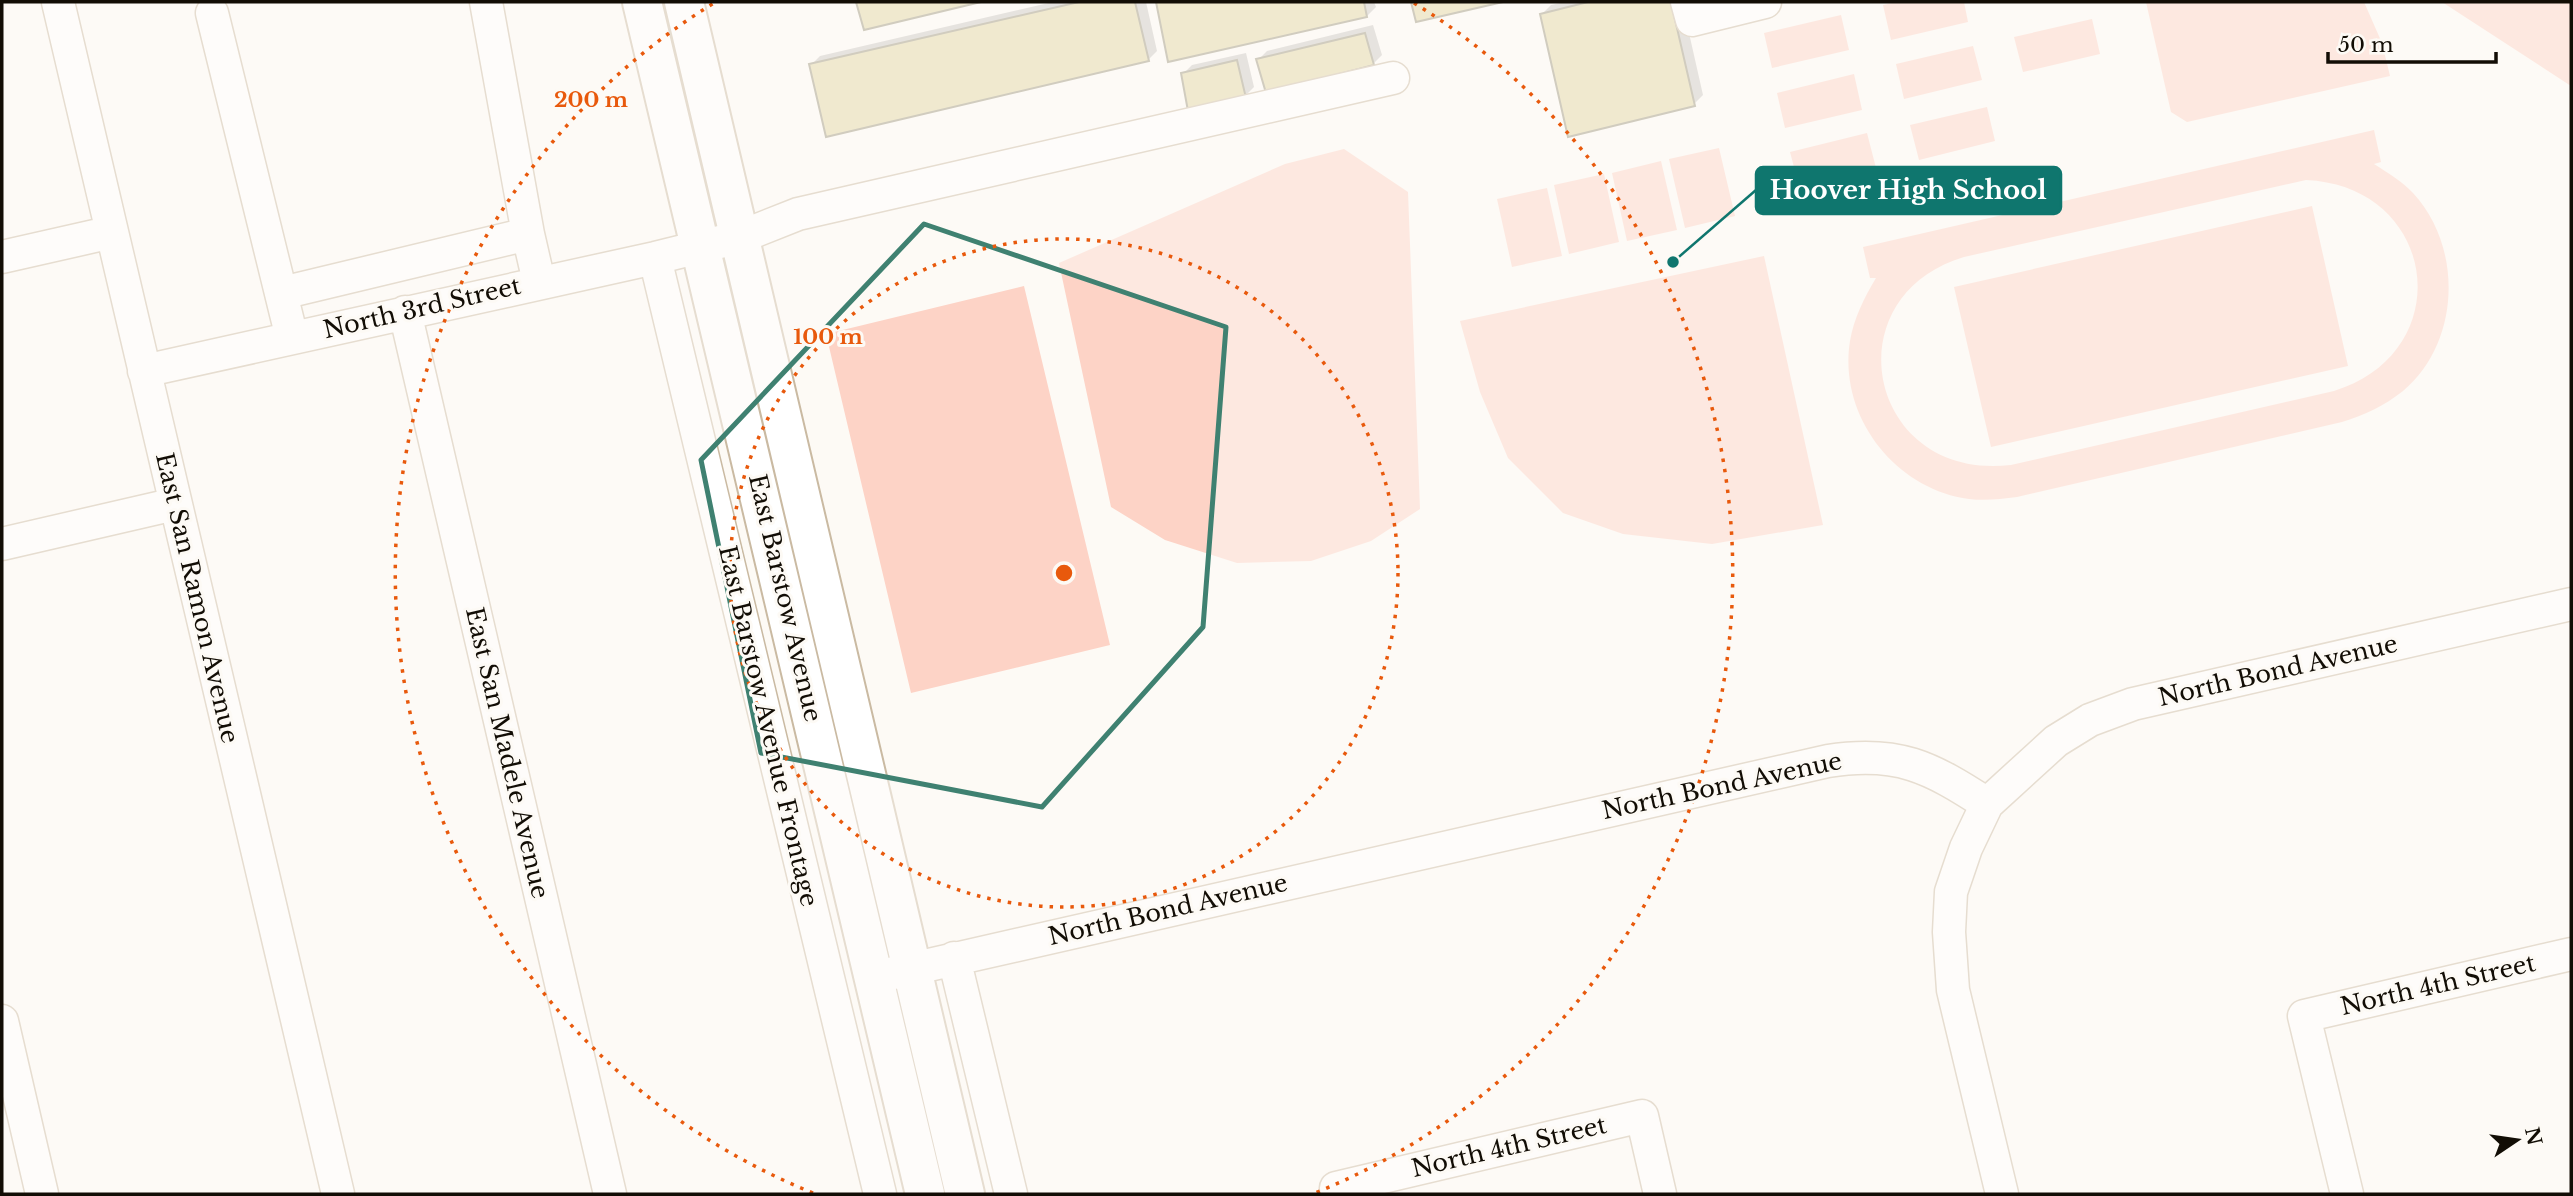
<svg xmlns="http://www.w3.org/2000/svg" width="2573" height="1196" viewBox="0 0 2573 1196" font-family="'Libre Baskerville',serif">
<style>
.green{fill:#fdd3c6;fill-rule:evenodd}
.shadow{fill:#0003}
.building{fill:#e0d5a1;stroke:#9b967c;stroke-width:2}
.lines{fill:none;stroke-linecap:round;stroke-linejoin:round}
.minor-casing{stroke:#cabaa2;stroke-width:35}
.major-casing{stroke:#cabaa2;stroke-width:42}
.minor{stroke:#fff;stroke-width:32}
.major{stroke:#fff;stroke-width:38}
.marked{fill:none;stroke:#3f8171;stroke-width:5;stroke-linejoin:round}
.ring{fill:none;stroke:#e8590c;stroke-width:3.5;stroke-dasharray:3.5 7}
.labels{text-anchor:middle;stroke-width:6;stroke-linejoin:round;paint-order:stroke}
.street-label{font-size:24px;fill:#120d05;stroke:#fdfaf5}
.centre{fill:#e8590c;stroke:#fdfaf5;stroke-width:3.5}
.ring-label{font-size:21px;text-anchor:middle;font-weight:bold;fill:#e8590c;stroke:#fdfaf5;stroke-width:6;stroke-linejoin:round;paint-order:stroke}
.leader{fill:none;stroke:#0f766e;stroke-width:2.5}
.callout-dot{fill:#0f766e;stroke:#fdfaf5;stroke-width:2.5}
.callout{fill:#0f766e;stroke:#0f766e;stroke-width:2.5}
.callout-label{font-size:26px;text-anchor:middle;font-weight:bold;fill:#fff}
</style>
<rect width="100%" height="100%" fill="#fdfaf5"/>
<path class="green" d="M1897,2h67l4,20 -77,18 -8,-35z
M2146,2h218l18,41 8,33 -203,46 -16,-10z
M2442,2h129v84z
M1841,15l8,35 -77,18 -8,-35z
M2092,19l8,35 -77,18 -9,-35z
M1973,46l9,34 -78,19 -8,-35z
M1854,74l8,36 -77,18 -8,-35z
M1987,107l8,34 -76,19 -9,-35z
M2374,130l7,32 -7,2c14,9 28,17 39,29 50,54 48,149 -10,198 -19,15 -38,24 -61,31l-325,75c-16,2 -32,4 -48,2 -74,-10 -131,-83 -119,-158 4,-23 14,-43 26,-63h-6l-7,-31zM2306,180c132,6 154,172 28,211l-323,74c-143,17 -181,-168 -47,-208z
M1867,133l9,35 -77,18 -9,-34z
M1719,148l16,68 -50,12 -16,-69z
M1344,149l64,43 12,317 -49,32 -60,20 -74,2 -72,-23 -54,-33 -52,-244 226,-99z
M1661,161l16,69 -50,11 -15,-68z
M1604,174l15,68 -50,12 -15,-69z
M1547,188l15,68 -50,11 -15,-68z
M2312,206l36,160 -357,81 -37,-160z
M1764,256l59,269 -111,19 -89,-10 -60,-21 -55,-55 -28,-66 -20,-71z
M1024,286l86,359 -199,48 -85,-359z"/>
<path class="shadow" d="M858,2h115l-108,26z
M1053,2h93l11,49 -9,9 -337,5 9,-9z
M1158,2h216l2,5 -9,9 -197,44z
M1565,2h117l21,93 -9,9 -152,-90 9,-9z
M1373,25l9,30 -9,9 -115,-4 9,-9z
M1246,53l8,34 -9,9 -62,-22 9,-9z"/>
<path class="building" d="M856,2h125l-117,28z
M1079,2h56l14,59 -323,76 -17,-73z
M1156,2h208l3,15 -199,45z
M1411,2h92l-87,20z
M1588,2h83l24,104 -127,31 -28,-123z
M1365,33l9,32 -108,28 -10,-34z
M1237,60l9,38 -58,13 -7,-38z"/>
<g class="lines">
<g class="minor-casing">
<path id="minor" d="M58,2l280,1192
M486,2l42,232
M1687,2l5,18 73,-18
M212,13l80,325
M2,257l110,-25
M655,258l225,936
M282,293l246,-59 11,48
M405,312l205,882
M144,371l511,-113 85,-21 58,-23 595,-136
M2,544l173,-40
M954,958l57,236
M876,977l952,-216c70,-11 102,6 159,43
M2,1021l40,173
M1337,1194l-1,-6 306,-72 18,78
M2002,1194l-49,-204 -4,-58 2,-40 15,-44 21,-44 69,-63 34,-21 43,-16 438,-100
M2347,1194l-43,-178 267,-62"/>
</g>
<g class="major-casing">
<path id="major" d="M642,2l283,1192
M684,2l281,1192"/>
</g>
<use href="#minor" class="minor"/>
<use href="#major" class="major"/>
</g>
<path d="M0 0H2573V1196H0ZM924,224l302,103 -23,300 -161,180 -281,-54 -60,-293z" fill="#fdfaf5" fill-opacity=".55" fill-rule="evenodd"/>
<path class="marked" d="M924,224l302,103 -23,300 -161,180 -281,-54 -60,-293z"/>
<g class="ring">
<circle cx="1064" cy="573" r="334"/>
<path d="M813 1193A669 669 0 0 1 714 3M1414 3A669 669 0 0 1 1315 1193"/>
</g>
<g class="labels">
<g class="street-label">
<text transform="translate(422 308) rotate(-13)" y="8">North 3rd Street</text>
<text transform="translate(197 598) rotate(77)" y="8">East San Ramon Avenue</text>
<text transform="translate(785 598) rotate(77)" y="8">East Barstow Avenue</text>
<text transform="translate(2278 671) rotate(-13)" y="8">North Bond Avenue</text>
<text transform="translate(768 726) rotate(77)" y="8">East Barstow Avenue Frontage</text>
<text transform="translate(507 753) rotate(77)" y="8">East San Madele Avenue</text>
<text transform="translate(1722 786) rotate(-12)" y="8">North Bond Avenue</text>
<text transform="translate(1168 910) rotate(-13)" y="8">North Bond Avenue</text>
<text transform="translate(2438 985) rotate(-13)" y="8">North 4th Street</text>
<text transform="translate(1509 1147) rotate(-13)" y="8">North 4th Street</text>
</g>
</g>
<circle cx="1064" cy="573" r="10" class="centre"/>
<g class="ring-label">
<text x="591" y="107">200 m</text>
<text x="828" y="344">100 m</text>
</g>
<path class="leader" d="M1673 262L1756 190"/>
<circle class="callout-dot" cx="1673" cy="262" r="7"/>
<rect class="callout" x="1756" y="167" width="305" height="47" rx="7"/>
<g class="callout-label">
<text x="1908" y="199">Hoover High School</text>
</g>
<rect width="2573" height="1196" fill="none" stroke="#120d05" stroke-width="7"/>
<g transform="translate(2517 1140) rotate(77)" stroke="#fdfaf5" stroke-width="5" paint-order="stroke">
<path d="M0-5L12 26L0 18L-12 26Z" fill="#120d05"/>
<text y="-10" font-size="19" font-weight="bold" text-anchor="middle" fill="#120d05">N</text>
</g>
<path d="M2328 52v10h168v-10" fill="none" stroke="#120d05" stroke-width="3.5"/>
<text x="2338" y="52" font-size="21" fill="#120d05" stroke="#fdfaf5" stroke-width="5" paint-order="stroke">50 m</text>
</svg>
